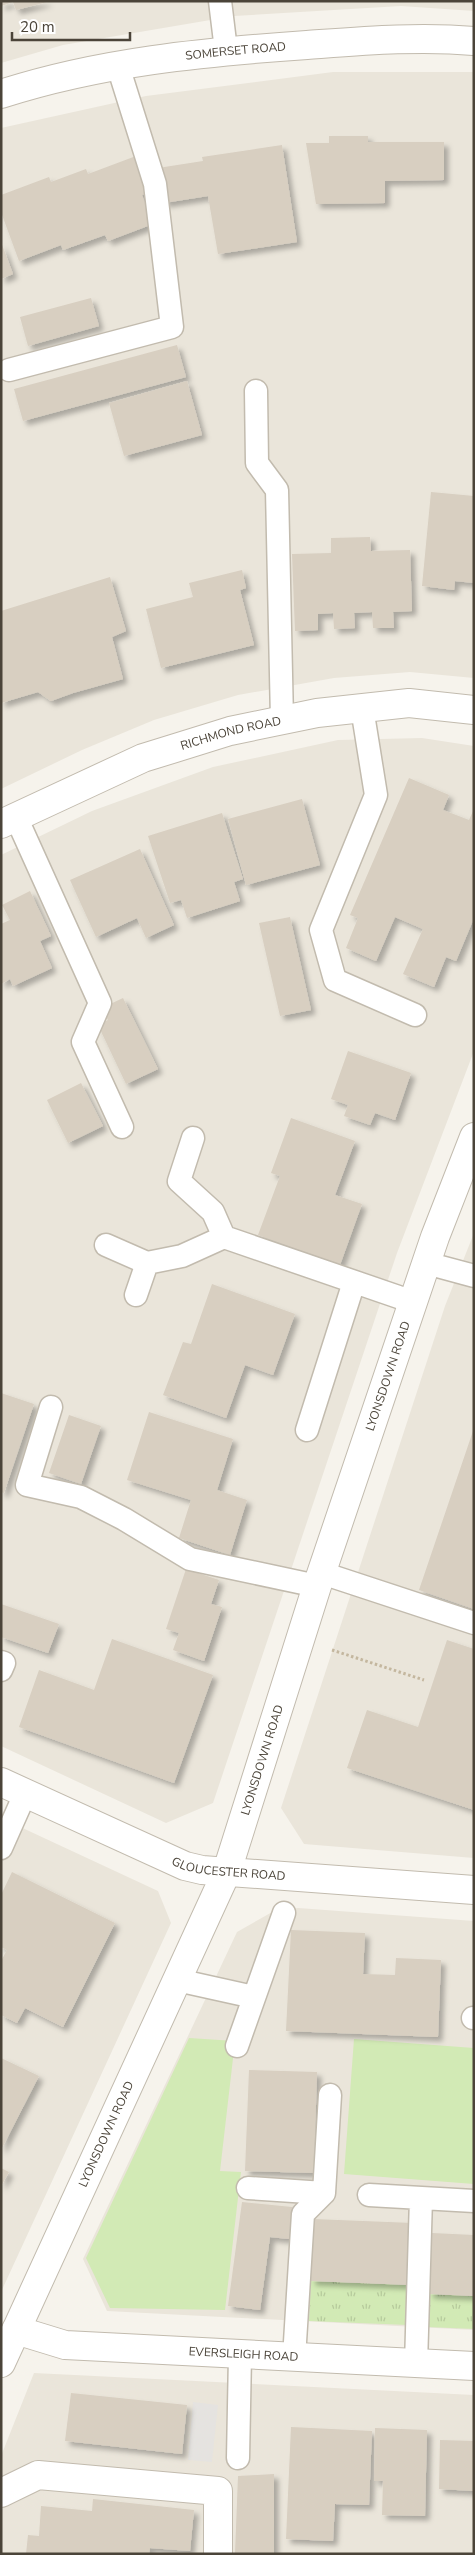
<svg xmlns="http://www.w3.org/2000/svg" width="475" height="2555" viewBox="0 0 475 2555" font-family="'Nunito Sans',sans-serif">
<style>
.residential{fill:#eae5da}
.grass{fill:url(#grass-tufts)}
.garden{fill:#d2eab5}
.parking{fill:#e5e3e0}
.building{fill:#d8cfc1;filter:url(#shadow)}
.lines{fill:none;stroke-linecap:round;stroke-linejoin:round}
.service-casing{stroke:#c2bbae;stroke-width:25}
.minor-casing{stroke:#c2bbae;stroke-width:30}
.tertiary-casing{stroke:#c2bbae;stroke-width:30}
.path{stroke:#c4b79f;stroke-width:3;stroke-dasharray:2.5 2.5;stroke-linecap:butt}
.service{stroke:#fff;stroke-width:22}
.minor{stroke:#fff;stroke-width:28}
.tertiary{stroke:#fff;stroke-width:28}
.labels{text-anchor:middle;stroke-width:4.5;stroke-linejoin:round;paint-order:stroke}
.street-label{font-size:12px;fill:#4b4439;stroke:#fff}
</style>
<defs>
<pattern id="grass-tufts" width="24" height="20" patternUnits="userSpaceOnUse" patternTransform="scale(1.25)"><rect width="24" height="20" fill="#d2eab5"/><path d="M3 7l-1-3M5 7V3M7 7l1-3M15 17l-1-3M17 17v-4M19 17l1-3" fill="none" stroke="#b6ca9c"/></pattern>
<filter id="shadow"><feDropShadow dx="4.5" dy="4.5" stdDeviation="2.5" flood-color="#0004"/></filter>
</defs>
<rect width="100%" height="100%" fill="#f6f3ec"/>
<path class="residential" d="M1,1h473v10l-73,-5 -167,10 -171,29 -62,18z
M333,72h141v606l-64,-6 -76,6 -96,17 -84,25 -72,30 -81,39v-661l145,-32z
M422,738l52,8v305l-77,202 -184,550 -47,20 -165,-77v-891l91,-44 121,-44 125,-27z
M474,1233v625l-170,-14 -23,-36 164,-502z
M1,1818l157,73 13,32 -170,369z
M298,1908l176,13v409l-367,-19 -24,-52 154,-327 37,-21z
M34,2373l440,22v159h-473v-98z"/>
<path class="grass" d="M311,2281l99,4 -2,40 -99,-4z
M429,2294l45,2v33l-47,-2z"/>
<path class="garden" d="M189,2038l46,3 -15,130 21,1 -16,138 -115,-2 -24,-50z
M354,2039l120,9v136l-130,-10z"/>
<path class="parking" d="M193,2402l25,3 -6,57 -24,-2z"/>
<path class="building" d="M1,1h46v1l-31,8 -3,-8 -12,4z
M329,136h39v6h76v38l-59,1v22l-69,1 -10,-61h23z
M282,145l15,97 -79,12 -10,-58 -44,7 -6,-35 45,-7 -1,-4z
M136,156l13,37 -7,2 11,29 -45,17 -3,-6 -42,15 -2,-5 -42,16 -18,-49v-17l48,-18 2,5 35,-13 2,5z
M1,242l12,32 -12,5z
M91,298l8,28 -71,20 -8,-29z
M177,345l9,32 -163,44 -9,-32z
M187,381l15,54 -78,21 -15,-53z
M431,492l43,4v87l-19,-2 -1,9 -32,-4z
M370,537l1,14 39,-1 2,61 -19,1 1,16h-21l-1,-16 -18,1 1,15 -21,1 -1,-16 -15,1v16l-23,1 -3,-77 39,-1v-15z
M242,570l4,18 -6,2 14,55 -93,23 -15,-59 47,-12 -4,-14z
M110,577l16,54 -14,6 11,42 -50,14 -22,8 -13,-9 -37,11v-92z
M409,778l40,17 -6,15 26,10 5,-11v109l-18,43 -10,-4 -12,30 -31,-13 20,-45 -28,-12 -19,44 -30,-13 12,-30 -8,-3z
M302,799l18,66 -74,20 -18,-66z
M222,813l21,66 -9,3 6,19 -53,17 -6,-18 -11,3 -22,-67z
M140,849l34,76 -28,13 -9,-20 -41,19 -26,-57z
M30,891l21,45 -11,5 12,27 -39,18 -3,-7 -9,5v-60l9,-4 -8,-15z
M290,917l21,93 -31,6 -21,-93z
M123,998l35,71 -32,15 -28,-59 10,-5 -6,-12z
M348,1051l63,22 -16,47 -20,-7 -5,12 -26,-9 4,-11 -17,-6z
M81,1083l22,43 -35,17 -21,-43z
M291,1118l64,23 -20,54 27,9 -22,61 -82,-30 22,-59 -9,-3z
M212,1284l83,30 -22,61 -28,-10 -19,53 -63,-23 20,-53 8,2z
M1,1393l33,11 -30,89 -3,-1z
M149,1412l84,27 -16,51 30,10 -17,55 -51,-17 12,-38 -64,-20z
M69,1415l32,11 -20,58 -32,-11z
M473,1431h1v178l-55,-19z
M186,1569l33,11 -8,24 11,3 -18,54 -31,-11 6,-17 -13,-4z
M1,1604l58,20 -11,29 -47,-16z
M112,1639l101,36 -39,108 -155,-56 20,-57 55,20z
M447,1640l27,9v161l-127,-42 20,-58 51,17z
M12,1872l103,51 -52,104 -38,-19 -8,15 -16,-8v-54l6,-11 -6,-3v-52z
M291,1930l74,3 -2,41 32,1 1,-17 45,2 -3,77 -152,-6z
M1,2058l38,18 -38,74z
M249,2070l68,2 -3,101 -69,-2z
M1,2168l8,4 -8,14z
M242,2202l50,5 -3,32 -19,-2 -10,73 -32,-4z
M313,2219l100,4 -3,62 -99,-4z
M432,2233l42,2v61l-45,-2z
M71,2393l116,12 -5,49 -117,-13z
M291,2427l81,4 -3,74 -34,-1 -2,37 -47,-2z
M375,2428l52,2 -2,86 -43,-1 1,-34h-9z
M440,2440l34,1v50l-35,-2z
M274,2474v80h-39l3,-78z
M93,2499l101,11 -4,41 -40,-3 -1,6h-123l2,-19 11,1 2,-30 51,5z"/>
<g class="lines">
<g class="service-casing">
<path id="service" d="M220,1l6,49
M9,370l163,-43 -17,-143 -37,-118
M256,391l1,72 20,27 5,230
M362,708l14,87 -55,135 14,50 80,35
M16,817l84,186 -17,39 39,85
M193,1138l-14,43 34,31 11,25 189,65
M106,1245l41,18
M426,1263l48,13
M136,1295l11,-32 35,-7 42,-19
M51,1407l-24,78 54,12 43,22 66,40 127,27
M307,1430l47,-148
M322,1573l152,50
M1,1662l3,1 -3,7
M1,1848l24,-54
M177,1980l77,17
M473,2018h1
M237,2046l47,-133
M248,2188l76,5
M369,2195l105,6
M294,2358l9,-144 21,-21 6,-98
M416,2364l5,-166
M238,2458l2,-103"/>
</g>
<g class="minor-casing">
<g id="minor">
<path id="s1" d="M1,94c99,-32 203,-42 306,-49 55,-4 112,-9 167,-4"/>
<path id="s2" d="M1,824l142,-66 87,-27 87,-18 92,-10 65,7"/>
<path id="s3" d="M1,1782l184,84 17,4 272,20"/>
<path id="s4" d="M16,2330l49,15 409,21"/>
<path d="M1,2493l37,-18 180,16v63"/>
</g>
</g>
<g class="tertiary-casing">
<g id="tertiary">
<path id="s5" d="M1,2363l226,-492 90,-285 118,-349 39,-100"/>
</g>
</g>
<path class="path" d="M332,1650l92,30"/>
<use href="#service" class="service"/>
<use href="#minor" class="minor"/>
<use href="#tertiary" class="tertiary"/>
</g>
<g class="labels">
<g class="street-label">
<text dy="4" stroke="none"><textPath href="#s1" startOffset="239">SOMERSET ROAD</textPath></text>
<text dy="4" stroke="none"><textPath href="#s2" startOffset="248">RICHMOND ROAD</textPath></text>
<text dy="4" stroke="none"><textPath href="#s5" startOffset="1062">LYONSDOWN ROAD</textPath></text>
<text dy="4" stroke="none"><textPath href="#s5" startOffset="658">LYONSDOWN ROAD</textPath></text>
<text dy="4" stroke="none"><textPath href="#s3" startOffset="246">GLOUCESTER ROAD</textPath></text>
<text dy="4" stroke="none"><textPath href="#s5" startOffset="252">LYONSDOWN ROAD</textPath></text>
<text dy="4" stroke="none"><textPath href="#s4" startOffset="230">EVERSLEIGH ROAD</textPath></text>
</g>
</g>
<rect width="475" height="2555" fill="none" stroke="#4b4439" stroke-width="5"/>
<path d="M12 32v8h118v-8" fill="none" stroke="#4b4439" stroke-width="2.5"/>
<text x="20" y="32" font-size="15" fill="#4b4439" stroke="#ffffff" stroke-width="4" paint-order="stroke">20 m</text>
</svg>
